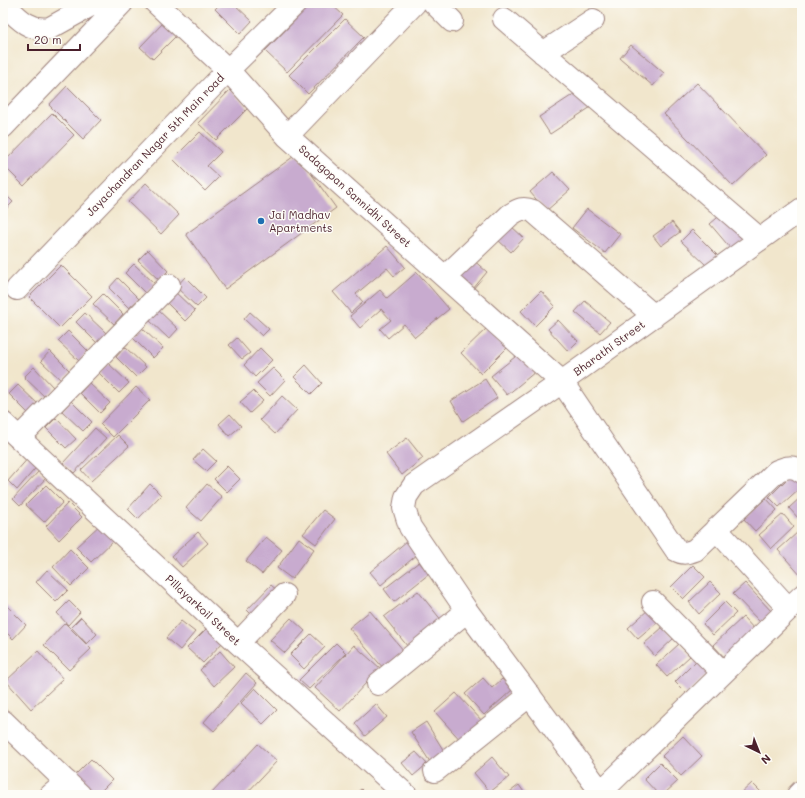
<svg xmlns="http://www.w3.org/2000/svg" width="805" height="798" viewBox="0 0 805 798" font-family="Mali,sans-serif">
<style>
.building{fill:#c8abcf}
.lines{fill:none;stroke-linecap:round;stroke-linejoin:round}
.minor-casing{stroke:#9e827c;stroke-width:24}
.minor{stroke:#fff;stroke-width:22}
.poi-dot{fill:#1f6fb2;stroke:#fdfcf7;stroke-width:1.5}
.labels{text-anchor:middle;stroke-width:3;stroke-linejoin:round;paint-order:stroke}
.street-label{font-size:11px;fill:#4a1f2b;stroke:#fdfcf7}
.poi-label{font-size:11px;fill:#4a1f2b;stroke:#fdfcf7;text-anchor:start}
</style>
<rect width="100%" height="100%" fill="#fdfcf7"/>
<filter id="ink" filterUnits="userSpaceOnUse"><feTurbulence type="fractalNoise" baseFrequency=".025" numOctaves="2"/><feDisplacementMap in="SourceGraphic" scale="8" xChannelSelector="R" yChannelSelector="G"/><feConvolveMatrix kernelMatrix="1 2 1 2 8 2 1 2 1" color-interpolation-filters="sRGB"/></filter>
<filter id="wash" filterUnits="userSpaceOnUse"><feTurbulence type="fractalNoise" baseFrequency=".012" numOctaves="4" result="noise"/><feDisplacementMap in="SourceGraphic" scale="16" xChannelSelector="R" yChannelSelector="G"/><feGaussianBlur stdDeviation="0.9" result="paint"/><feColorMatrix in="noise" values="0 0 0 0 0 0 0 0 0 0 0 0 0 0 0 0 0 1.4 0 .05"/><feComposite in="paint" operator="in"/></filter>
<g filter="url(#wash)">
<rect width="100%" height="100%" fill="#f1e6cc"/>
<g id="blocks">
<path class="building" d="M221,3h12l19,18 -12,13 -25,-25z
M312,3h18l13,12 -56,57 -22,-21z
M345,19l19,18 -56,57 -19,-19z
M164,22l13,13 -24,24 -13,-12z
M631,45l33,28 -11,13 -33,-28z
M697,83l69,72 -33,31 -69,-72z
M67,86l34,34 -18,19 -34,-34z
M230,90l18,18 -32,32 -18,-17z
M580,90l11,17 -41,27 -11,-17z
M52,113l22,22 -50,51 -21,-21v-2z
M200,132l21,20 -14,14 12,11 -14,14 -32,-32z
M297,154l39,54 -111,81 -39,-55z
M553,172l17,18 -24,21 -16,-19z
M146,183l33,32 -18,19 -33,-32z
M3,192l10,10 -10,10z
M587,209l33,25 -15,19 -33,-25z
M724,212l22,26 -14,12 -22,-26z
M672,222l8,10 -19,14 -8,-10z
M511,226l13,12 -13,14 -13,-12z
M692,230l26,26 -11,10 -26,-25z
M387,246l18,21 -11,9 -7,-8 -31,26 7,8 -12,11 -18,-21z
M148,250l20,21 -9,9 -21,-20z
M472,259l15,13 -14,17 -15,-13z
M134,264l21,20 -9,10 -21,-21z
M61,265l31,31 -32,32 -31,-31z
M417,272l32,37 -34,28 -11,-13 -16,14 -8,-9 11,-9 -10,-11 -21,19 -10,-12 30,-26 7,8z
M185,277l21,21 -9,9 -21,-20z
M118,278l21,21 -10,9 -20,-20z
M174,291l21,20 -10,10 -20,-20z
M541,291l14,15 -20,20 -14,-15z
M103,294l20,20 -9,10 -21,-20z
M585,301l25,21 -10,11 -25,-21z
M157,309l21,20 -9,10 -21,-20z
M250,312l19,17 -7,7 -18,-17z
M85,313l21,20 -9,10 -21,-21z
M558,320l20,21 -10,10 -20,-22z
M142,328l21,20 -10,10 -21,-21z
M487,328l20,20 -26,26 -20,-21z
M68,331l20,20 -9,10 -21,-20z
M237,338l13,15 -8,6 -13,-14z
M125,347l21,20 -10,10 -20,-20z
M260,348l12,12 -17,17 -11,-12z
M50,351l21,21 -9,9 -21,-20z
M520,353l15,19 -28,23 -16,-19z
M108,363l21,20 -10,10 -20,-20z
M306,365l16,18 -11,11 -17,-17z
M34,367l20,21 -9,9 -21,-20z
M273,368l12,12 -15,16 -13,-13z
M485,379l12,19 -34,23 -12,-20z
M89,383l21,20 -10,10 -20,-20z
M18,385l21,20 -9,10 -21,-21z
M136,387l14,13 -37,37 -13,-13z
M253,391l10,10 -13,12 -10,-11z
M282,396l15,14 -22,24 -15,-14z
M71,401l21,21 -9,9 -21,-20z
M230,414l11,12 -12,10 -10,-12z
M56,418l20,21 -10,9 -20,-20z
M95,428l11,10 -32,35 -11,-10z
M118,435l11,11 -38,35 -10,-11z
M407,438l16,20 -21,17 -16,-21z
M203,449l13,12 -10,10 -13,-11z
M30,456l9,8 -22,26 -9,-9z
M227,466l13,13 -13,13 -13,-13z
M39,471l7,7 -26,28 -7,-7z
M791,475l11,11 -23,21 -10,-10z
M150,484l11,11 -23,24 -10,-10z
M207,484l15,13 -21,24 -15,-13z
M46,485l17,17 -19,20 -18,-17z
M802,496v20l-3,3 -10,-11z
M766,498l11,12 -22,21 -11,-12z
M68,503l14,14 -23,23 -13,-14z
M323,510l12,9 -19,25 -13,-10z
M783,514l11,13 -23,22 -12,-14z
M102,523l14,15 -25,24 -15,-15z
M198,532l10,11 -26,24 -10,-11z
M798,532l4,5v40l-24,-27z
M266,537l16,13 -20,24 -16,-13z
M299,538l15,11 -22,30 -15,-11z
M407,541l11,13 -37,31 -11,-13z
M70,549l19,19 -18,18 -18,-19z
M419,562l10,12 -35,28 -10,-13z
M693,565l12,12 -22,22 -12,-12z
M47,570l21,20 -12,12 -20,-20z
M710,582l11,11 -22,21 -10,-12z
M745,583l27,29 -11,11 -28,-29z
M271,585l8,7 -24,26 -8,-8z
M418,591l24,30 -34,26 -24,-30z
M69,601l11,11 -12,13 -11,-12z
M725,602l11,11 -23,22 -10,-11z
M4,603l22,22 -13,14 -10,-10z
M649,609l10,12 -21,18 -10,-11z
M370,611l34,40 -20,18 -35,-41z
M81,617l16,17 -10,10 -16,-17z
M743,617l13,14 -30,28 -13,-14z
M291,618l14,13 -20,22 -15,-13z
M181,621l14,11 -15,18 -14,-12z
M65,623l26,26 -22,21 -25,-25z
M210,625l15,15 -22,23 -16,-15z
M663,627l11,11 -19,18 -11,-12z
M311,634l14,13 -21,22 -14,-14z
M336,643l10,10 -37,36 -10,-9z
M679,644l11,12 -23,21 -11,-12z
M354,645l26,23 -40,43 -25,-23z
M38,651l25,28 -32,30 -25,-28z
M220,651l14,16 -20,19 -14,-16z
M697,660l12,12 -22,22 -12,-12z
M246,673l11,10 -43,48 -10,-9z
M483,678l9,10 10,-9 10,11 -28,25 -19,-21z
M255,688l22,22 -14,14 -22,-21z
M456,693l28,30 -21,20 -28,-31z
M376,704l11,13 -22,19 -10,-13z
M426,722l21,34 -15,9 -21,-33z
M683,736l19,20 -21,20 -19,-20z
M258,744l19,17 -32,34h-35z
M416,752l11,12 -14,12 -11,-13z
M492,757l17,20 -19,15 -16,-19z
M91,759l21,21 -15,15h-13l-14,-15z
M660,763l18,18 -15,14h-4l-15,-16z
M752,783l12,12h-25z
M519,785l7,10h-20z
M361,789l6,6h-13z"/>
</g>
</g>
<g filter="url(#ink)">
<use href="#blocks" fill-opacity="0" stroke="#9e827c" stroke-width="1"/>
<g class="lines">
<g class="minor-casing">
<path id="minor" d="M3,3c14,14 26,29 47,25l45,-25
M156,3l72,67 59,66 275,246 114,168c7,4 11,3 19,0l82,-79c9,-4 16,-6 25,1
M434,3l18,18
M504,19l256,220
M543,53l50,-33
M3,127l119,-124
M287,136l128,-133
M445,277l65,-62c9,-6 13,-8 23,-4l121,105
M17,289l211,-219 68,-67
M3,423l235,220 168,152
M19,438l150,-153
M716,529l73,80
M653,602l70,71
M238,643l46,-48
M378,684l89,-73
M3,721l77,74
M435,771l95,-76
M601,792l201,-196
M51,795l16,-13
M598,795l3,-3 -134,-181 -57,-84 -6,-19 2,-11 8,-12 138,-96 250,-180
M798,795l4,-4"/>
</g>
<use href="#minor" class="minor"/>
</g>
</g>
<circle class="poi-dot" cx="261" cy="221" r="4"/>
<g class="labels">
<g class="street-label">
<text transform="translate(155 145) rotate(-46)" y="4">Jayachandran Nagar 5th Main road</text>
<text transform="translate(355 196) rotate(42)" y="4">Sadagopan Sannidhi Street</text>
<text transform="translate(609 348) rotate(-36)" y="4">Bharathi Street</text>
<text transform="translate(203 610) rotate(43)" y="4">Pillayarkoil Street</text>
</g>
<g class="poi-label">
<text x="269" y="219">Jai Madhav<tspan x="269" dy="13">Apartments</tspan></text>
</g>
</g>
<rect width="805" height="798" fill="none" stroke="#fdfcf7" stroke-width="16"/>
<g transform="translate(759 752) rotate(137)" stroke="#fdfcf7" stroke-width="3" paint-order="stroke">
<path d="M0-3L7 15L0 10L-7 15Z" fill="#4a1f2b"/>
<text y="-6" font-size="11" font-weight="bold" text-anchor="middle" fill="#4a1f2b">N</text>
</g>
<path d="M28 44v6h52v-6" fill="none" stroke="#4a1f2b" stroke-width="2"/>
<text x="34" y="44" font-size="12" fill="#4a1f2b" stroke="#fdfcf7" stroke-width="3" paint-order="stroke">20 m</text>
</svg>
